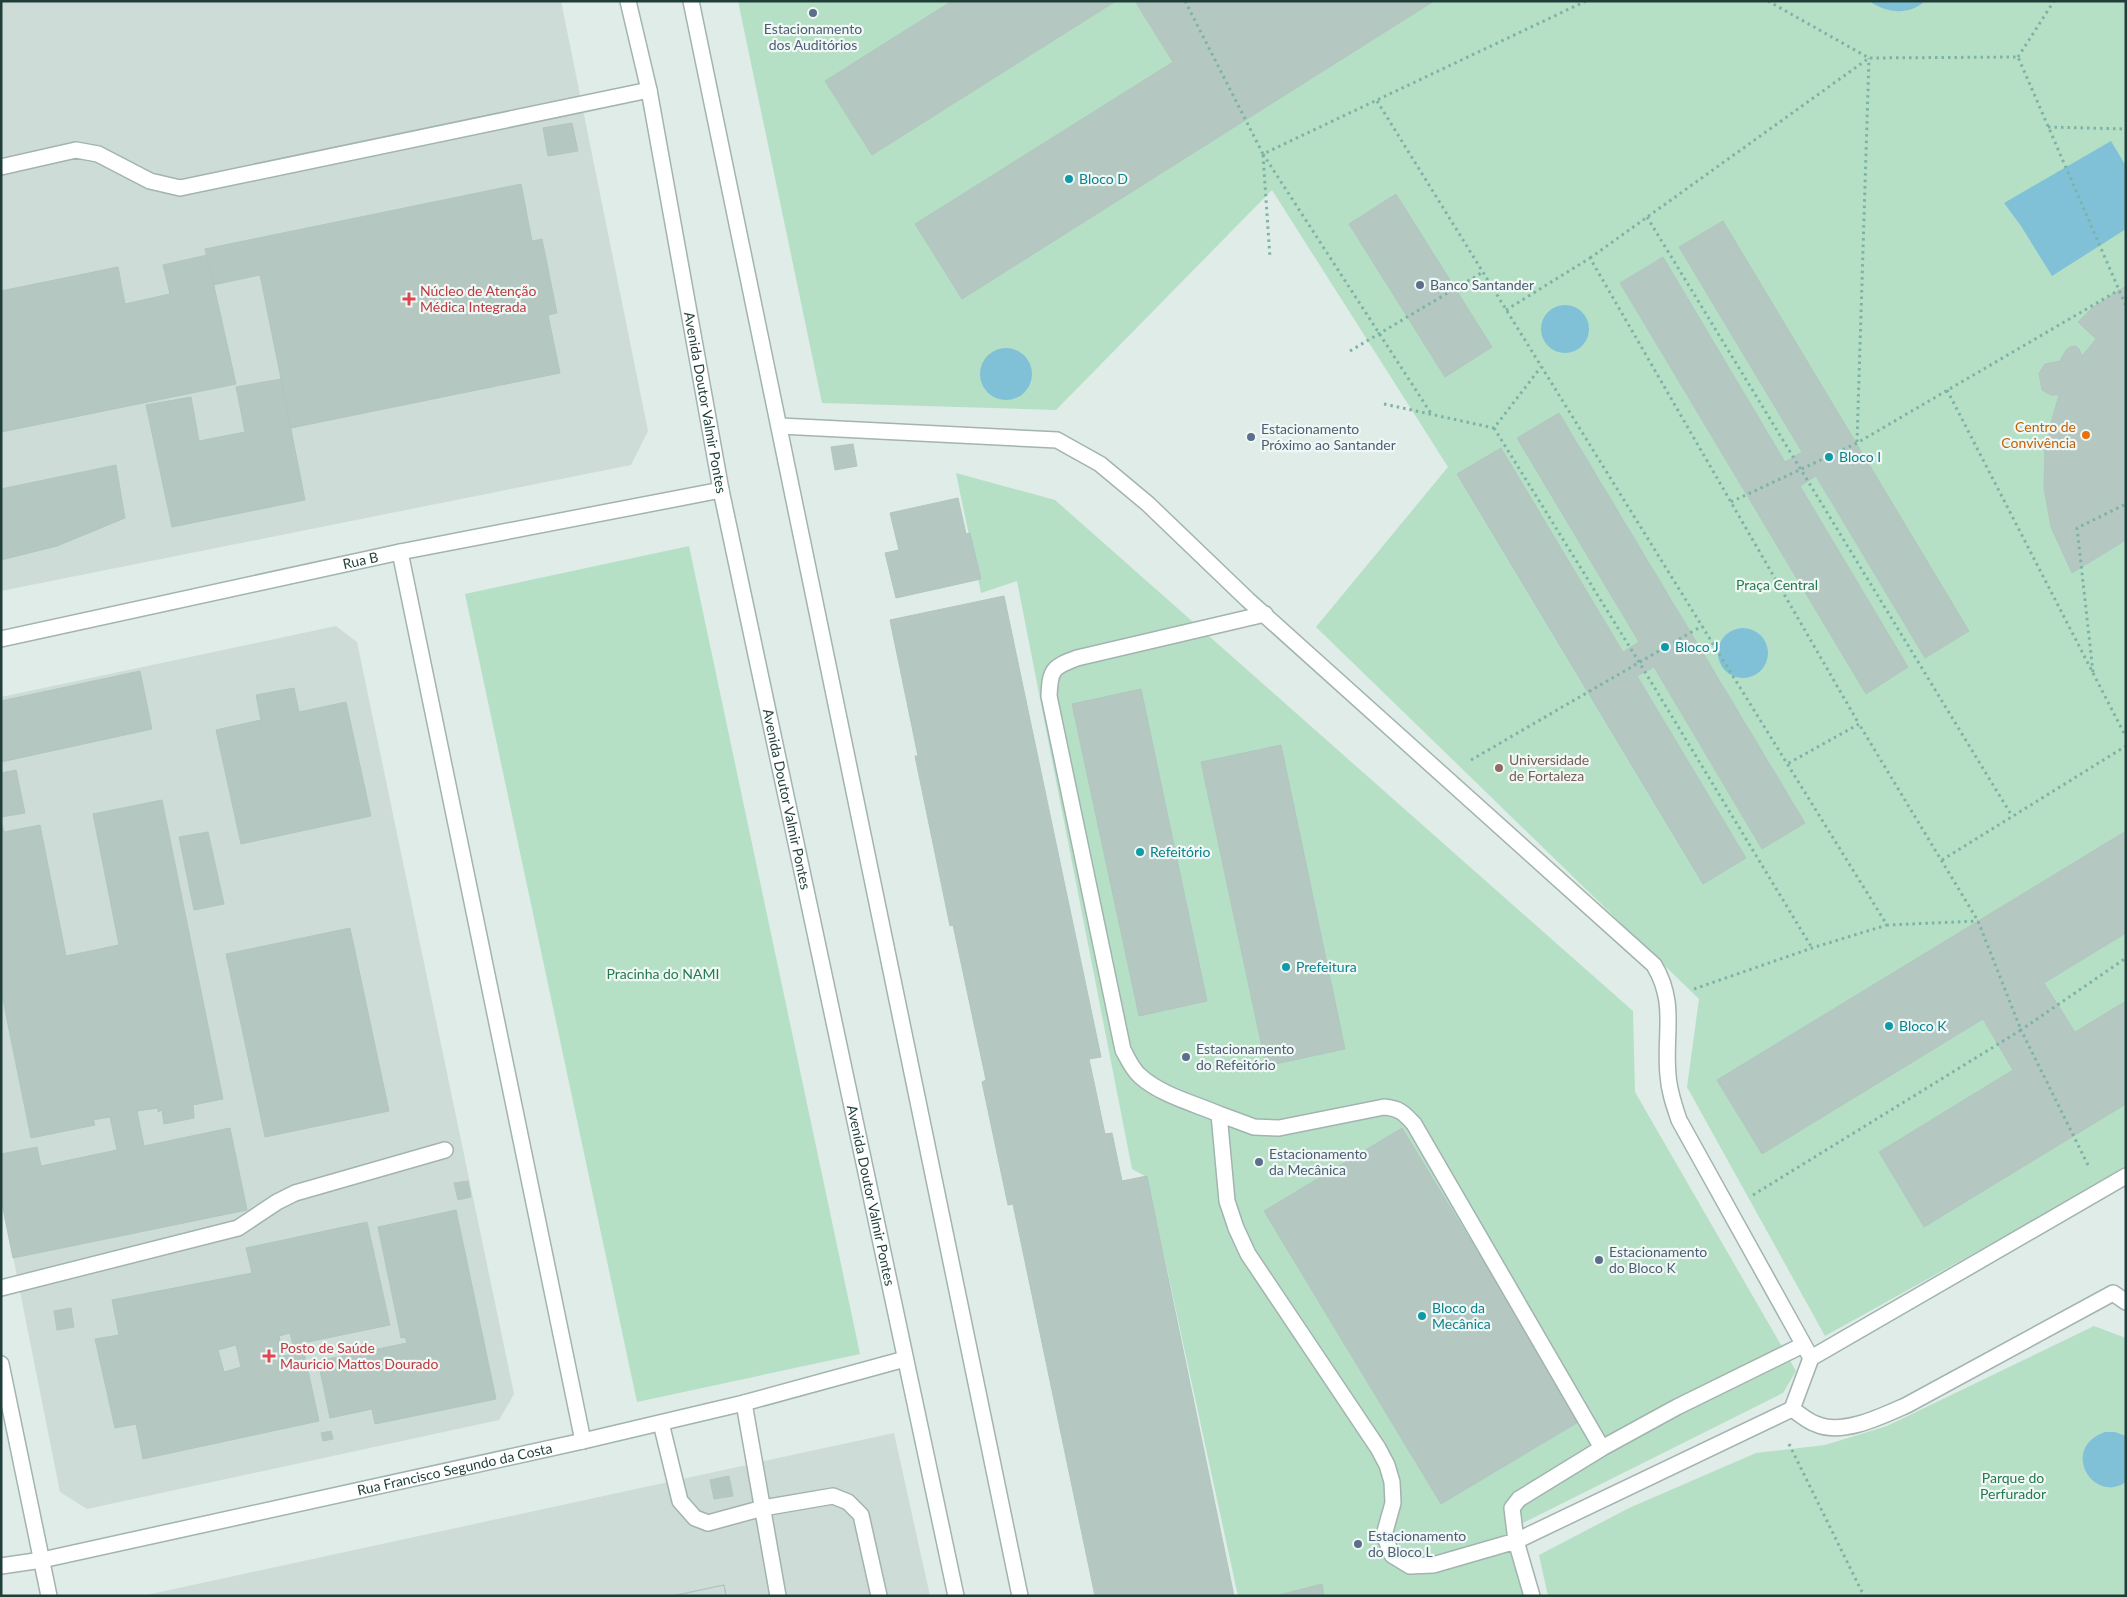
<svg xmlns="http://www.w3.org/2000/svg" width="2127" height="1597" viewBox="0 0 2127 1597" font-family="Lato,sans-serif">
<style>
.built{fill:#cddcd7}
.green{fill:#b6e0c5}
.water{fill:#81c1d7}
.building{fill:#b4c7c1;stroke:#b1c6c0;fill-rule:evenodd}
.lines{fill:none;stroke-linecap:round;stroke-linejoin:round}
.service-casing{stroke:#a2b4b0;stroke-width:18}
.minor-casing{stroke:#a2b4b0;stroke-width:18}
.tertiary-casing{stroke:#a2b4b0;stroke-width:18}
.path{stroke:#7db3a7;stroke-width:3;stroke-dasharray:2.5 4;stroke-linecap:butt}
.service{stroke:#fff;stroke-width:15}
.minor{stroke:#fff;stroke-width:15}
.tertiary{stroke:#fff;stroke-width:15}
.service-dot{fill:#5c6f8a;stroke:#f0f8f5;stroke-width:2}
.culture-dot{fill:#0f9aa8;stroke:#f0f8f5;stroke-width:2}
.health-dot{fill:#e0444e;stroke:#f0f8f5;stroke-width:2}
.food-dot{fill:#e8710a;stroke:#f0f8f5;stroke-width:2}
.education-dot{fill:#8d6e63;stroke:#f0f8f5;stroke-width:2}
.labels{text-anchor:middle;stroke-width:4.5;stroke-linejoin:round;paint-order:stroke}
.service-label{font-size:14px;fill:#4e5e75;stroke:#f0f8f5;text-anchor:start}
.culture-label{font-size:14px;fill:#0d838f;stroke:#f0f8f5;text-anchor:start}
.health-label{font-size:14px;fill:#be3a42;stroke:#f0f8f5;text-anchor:start}
.street-label{font-size:14px;fill:#1f3e39;stroke:#f0f8f5}
.food-label{font-size:14px;fill:#c56008;stroke:#f0f8f5;text-anchor:end}
.park-label{font-size:14px;fill:#25794e;stroke:#f0f8f5}
.education-label{font-size:14px;fill:#785e54;stroke:#f0f8f5;text-anchor:start}
</style>
<rect width="100%" height="100%" fill="#dfece8"/>
<path class="built" d="M1,1h560l87,430 -17,34 -630,126z
M336,626l21,16 157,752 -15,26 -412,89 -27,-17 -59,-296v-499z
M894,1433l36,163h-788z"/>
<path class="green" d="M738,1h1388v1168l-301,167 -138,-249 12,-88 -383,-372 132,-160 -176,-277 -216,220 -234,-7z
M956,473l99,27 578,511 2,81 161,279 -13,22 -274,137 16,66h-287l-91,-419 -15,-8 -115,-588 -36,12z
M689,546l171,808 -223,48 -172,-808z
M2094,1326l32,12v258h-578l-9,-41 90,-47 127,-55 69,-8 62,-19z"/>
<path class="water" d="M1869,1h56c-16,15 -39,12 -56,0z
M2111,141l15,25v63l-74,47 -31,-50 -17,-23z
M1541 329a24 24 0 1 1 48 0a24 24 0 1 1-48 0Z
M980 374a26 26 0 1 1 52 0a26 26 0 1 1-52 0Z
M1718 653a25 25 0 1 1 50 0a25 25 0 1 1-50 0Z
M2105,1432h10l11,4v46c-33,23 -67,-34 -21,-50z"/>
<path class="building" d="M952,1h164l-244,154 -47,-74z
M1135,1h299l-472,298 -47,-75 258,-162z
M572,123l6,28 -30,5 -5,-28z
M521,184l11,57 10,-2 15,74 -9,2 12,58 -269,55 -31,-153 -47,10 -8,-36z
M1396,194l96,153 -47,30 -96,-153z
M1723,221l246,410 -44,27 -109,-182 -16,10 108,181 -42,27 -246,-411 43,-26 122,205 17,-10 -123,-205z
M207,255l29,129 -235,48v-141l117,-24 7,37 45,-10 -7,-29z
M2126,286v254l-54,33 -21,-46 -7,-39 1,-45 14,-48h-8l-9,-5 -3,-17 6,-9 15,-3 6,-11 4,-3 6,-1 3,3 3,7 14,-17 -18,-17 14,-14z
M281,379l24,121 -133,27 -26,-122 45,-8 8,44 46,-9 -9,-45z
M1559,413l246,410 -43,26 -108,-182 -17,9 109,182 -43,26 -246,-410 44,-26 122,204 16,-10 -122,-204z
M853,444l4,22 -22,4 -4,-23z
M116,465l9,53 -68,28 -56,14v-71z
M958,498l8,36 4,-1 11,46 -85,19 -11,-45 14,-3 -9,-37z
M1004,596l97,461 -12,2 16,75 7,-1 10,48 25,-5 87,420h-139l-82,-392 -5,1 -26,-123 4,-2 -33,-155 -3,1 -35,-170h3l-28,-136z
M140,671l12,58 -151,33v-61z
M294,688l5,24 47,-10 25,114 -130,28 -25,-114 45,-10 -5,-25z
M1141,689l66,312 -68,15 -67,-312z
M1281,745l64,304 -79,17 -65,-304z
M16,770l9,43 -24,4v-44z
M162,800l61,299 -30,6 1,13 -30,6 -2,-14 -4,2v-4l-21,3 7,35 86,-18 17,82 -234,48 -12,-59v-45l36,-7 4,19 76,-16 -7,-33 -17,3 2,5 -64,13 -30,-148v-170l3,12 36,-7 26,131 53,-11 -26,-131z
M2126,831v102l-82,50 31,49 51,-31v103l-202,123 -45,-75 134,-82 -30,-51 -221,135 -45,-74z
M208,832l16,72 -30,6 -15,-73z
M350,928l39,183 -124,26 -39,-183z
M1402,1128l178,293 -139,83 -177,-293z
M468,1181l3,16 -13,3 -4,-17z
M456,1210l40,189 -121,25 -3,-15 -42,9 -12,-57 89,-18 -2,-6 -4,1 -23,-111z
M367,1222l23,103 -97,20 -3,-12 -11,3 4,20 21,-4 15,69 -176,38 -7,-35 -21,4 -20,-89 24,-4 -7,-35 140,-27 -6,-25zM236,1345l5,22 -17,5 -6,-22z
M71,1308l3,19 -17,3 -3,-19z
M331,1431l2,8 -10,2 -2,-8z
M729,1476l4,20 -19,3 -4,-19z
M1322,1584l2,12h-49z
M724,1585l2,11h-54z
M724,1585l2,11h-54z"/>
<g class="lines">
<g class="service-casing">
<path id="service" d="M1,167l75,-17 22,4 52,27 30,7 469,-98
M780,426l277,14 43,24 48,40 100,96 406,365c23,38 10,69 14,110 1,16 6,30 11,45l132,238 315,-182
M1265,614l-188,44c-24,9 -27,11 -28,38l74,354c5,9 9,19 17,26 21,19 53,27 79,38l8,87 9,27 12,26 130,194 9,17 5,17 1,21 -9,32 8,20 18,11 23,-1 83,-24 276,-132c8,5 15,12 24,15 26,12 66,-8 91,-19l206,-112 13,9
M1219,1114l35,13 25,1 105,-21c15,1 20,6 30,17l188,324 75,-41 126,-62
M1,1288l237,-60 39,-26 18,-9 150,-43
M744,1403l34,193
M1792,1409l19,-51
M661,1423l19,78 15,17 13,5 55,-15 70,-12 15,6 13,13 18,81
M1532,1596l-16,-55 -4,-33 7,-9 83,-51"/>
</g>
<g class="minor-casing">
<g id="minor">
<path d="M400,552l183,889"/>
<path id="s1" d="M1,639l399,-87 321,-62"/>
<path id="s2" d="M1,1566l41,-6 541,-119 161,-38 161,-44"/>
</g>
</g>
<g class="tertiary-casing">
<g id="tertiary">
<path id="s3" d="M628,1l21,89 72,400 235,1106"/>
<path d="M691,1l329,1595"/>
<path d="M1,1364l48,232"/>
</g>
</g>
<path class="path" d="M1185,1l78,153 323,-153
M1768,1l101,57 149,-1 108,249
M2018,57l36,-56
M1377,101l510,824 91,-4
M2048,127l78,2
M1263,154l169,261
M1263,155l7,103
M1647,217l365,599
M1590,258l279,-200
M1506,310l84,-52 269,466 -72,40
M1350,351l133,-79
M1947,390l179,347
M1384,404l110,24 47,-61
M1494,428l145,234 173,286
M1857,442l12,-384
M1731,502l126,-59 262,-153
M2093,672l-16,-144 49,-24
M1471,760l231,-134
M1942,860l184,-114
M1694,989l118,-41 75,-23
M2088,1165l-67,-135 105,-72
M1753,1195l268,-165 -43,-109 -119,-197
M1789,1444l75,152"/>
<use href="#service" class="service"/>
<use href="#minor" class="minor"/>
<use href="#tertiary" class="tertiary"/>
</g>
<g class="service-dot">
<circle cx="813" cy="13" r="5"/>
<circle cx="1420" cy="285" r="5"/>
<circle cx="1251" cy="437" r="5"/>
<circle cx="1186" cy="1057" r="5"/>
<circle cx="1259" cy="1162" r="5"/>
<circle cx="1599" cy="1260" r="5"/>
<circle cx="1358" cy="1544" r="5"/>
</g>
<g class="culture-dot">
<circle cx="1069" cy="179" r="5"/>
<circle cx="1829" cy="457" r="5"/>
<circle cx="1665" cy="647" r="5"/>
<circle cx="1140" cy="852" r="5"/>
<circle cx="1286" cy="967" r="5"/>
<circle cx="1889" cy="1026" r="5"/>
<circle cx="1422" cy="1316" r="5"/>
</g>
<g class="health-dot">
<path d="M406.5 291.5h5v5h5v5h-5v5h-5v-5h-5v-5h5z"/>
<path d="M266.5 1348.5h5v5h5v5h-5v5h-5v-5h-5v-5h5z"/>
</g>
<circle class="food-dot" cx="2086" cy="435" r="5"/>
<circle class="education-dot" cx="1499" cy="768" r="5"/>
<g class="labels">
<g class="service-label">
<text x="813" y="34" text-anchor="middle">Estacionamento<tspan x="813" dy="16">dos Auditórios</tspan></text>
<text x="1430" y="290">Banco Santander</text>
<text x="1261" y="434">Estacionamento<tspan x="1261" dy="16">Próximo ao Santander</tspan></text>
<text x="1196" y="1054">Estacionamento<tspan x="1196" dy="16">do Refeitório</tspan></text>
<text x="1269" y="1159">Estacionamento<tspan x="1269" dy="16">da Mecânica</tspan></text>
<text x="1609" y="1257">Estacionamento<tspan x="1609" dy="16">do Bloco K</tspan></text>
<text x="1368" y="1541">Estacionamento<tspan x="1368" dy="16">do Bloco L</tspan></text>
</g>
<g class="culture-label">
<text x="1079" y="184">Bloco D</text>
<text x="1839" y="462">Bloco I</text>
<text x="1675" y="652">Bloco J</text>
<text x="1150" y="857">Refeitório</text>
<text x="1296" y="972">Prefeitura</text>
<text x="1899" y="1031">Bloco K</text>
<text x="1432" y="1313">Bloco da<tspan x="1432" dy="16">Mecânica</tspan></text>
</g>
<g class="health-label">
<text x="420" y="296">Núcleo de Atenção<tspan x="420" dy="16">Médica Integrada</tspan></text>
<text x="280" y="1353">Posto de Saúde<tspan x="280" dy="16">Mauricio Mattos Dourado</tspan></text>
</g>
<g class="street-label">
<text dy="5" stroke="none"><textPath href="#s3" startOffset="409">Avenida Doutor Valmir Pontes</textPath></text>
<text dy="5" stroke="none"><textPath href="#s1" startOffset="368">Rua B</textPath></text>
<text dy="5" stroke="none"><textPath href="#s3" startOffset="814">Avenida Doutor Valmir Pontes</textPath></text>
<text dy="5" stroke="none"><textPath href="#s3" startOffset="1219">Avenida Doutor Valmir Pontes</textPath></text>
<text dy="5" stroke="none"><textPath href="#s2" startOffset="464">Rua Francisco Segundo da Costa</textPath></text>
</g>
<g class="food-label">
<text x="2076" y="432">Centro de<tspan x="2076" dy="16">Convivência</tspan></text>
</g>
<g class="park-label">
<text x="1777" y="590">Praça Central</text>
<text x="663" y="979">Pracinha do NAMI</text>
<text x="2013" y="1483">Parque do<tspan x="2013" dy="16">Perfurador</tspan></text>
</g>
<g class="education-label">
<text x="1509" y="765">Universidade<tspan x="1509" dy="16">de Fortaleza</tspan></text>
</g>
</g>
<rect width="2127" height="1597" fill="none" stroke="#1f3e39" stroke-width="5"/>
</svg>
